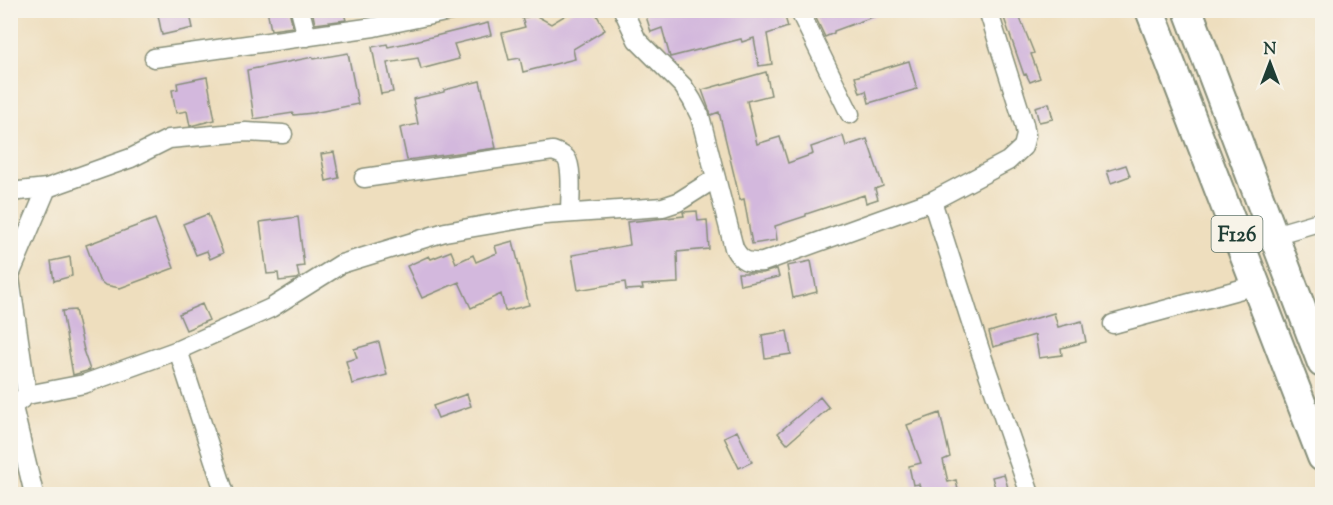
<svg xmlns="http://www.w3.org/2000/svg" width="1333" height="505" viewBox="0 0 1333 505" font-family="'Sorts Mill Goudy',serif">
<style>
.building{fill:#d3b8dd}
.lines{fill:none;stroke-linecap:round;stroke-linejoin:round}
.minor-casing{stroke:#868e79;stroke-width:21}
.primary-casing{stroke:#868e79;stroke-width:32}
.minor{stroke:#fff;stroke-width:18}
.primary{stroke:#fff;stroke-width:28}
.labels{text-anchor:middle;stroke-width:4.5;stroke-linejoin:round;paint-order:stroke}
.shield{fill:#f7f3e8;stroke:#60746a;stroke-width:1.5}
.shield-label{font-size:21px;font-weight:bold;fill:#1f3d34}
</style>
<rect width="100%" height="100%" fill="#f7f3e8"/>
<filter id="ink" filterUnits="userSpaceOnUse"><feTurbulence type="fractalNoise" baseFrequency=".0167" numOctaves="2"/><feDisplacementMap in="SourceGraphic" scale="12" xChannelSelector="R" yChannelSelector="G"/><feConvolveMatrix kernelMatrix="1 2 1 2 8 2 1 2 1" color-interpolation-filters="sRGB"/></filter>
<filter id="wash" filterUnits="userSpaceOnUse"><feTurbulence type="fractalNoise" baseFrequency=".008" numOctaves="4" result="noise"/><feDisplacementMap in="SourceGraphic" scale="24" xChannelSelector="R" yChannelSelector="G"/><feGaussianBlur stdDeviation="1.35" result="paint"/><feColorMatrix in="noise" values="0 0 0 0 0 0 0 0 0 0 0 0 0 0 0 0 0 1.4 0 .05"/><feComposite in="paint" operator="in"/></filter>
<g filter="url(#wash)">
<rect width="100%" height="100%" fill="#eedebe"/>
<g id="blocks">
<path class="building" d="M157,10h32l4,18 -31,7z
M267,10h22l4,17 -22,3z
M312,10h31l3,10 -31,4z
M574,10h20l11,20 -32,19 2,10 -52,13 -3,-14 -11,2 -7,-27 23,-6 -3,-9 13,-3 16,9z
M644,10h139l5,17 -21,7 5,30 -13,2 -5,-28 -12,4 -1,-3 -71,18 -8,-29 -11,4z
M812,10h74v2l-52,19v2l-9,4z
M1018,13l16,40 -3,1 9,24 -10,4 -4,-8 -2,1 -20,-57z
M488,23l3,12 -37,9 5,15 -38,10 -3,-11 -31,5 6,29 -12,2 -9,-47 15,-3 1,3 19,-4z
M348,53l10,51 -45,9 -19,2 -1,-2 -39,6 -7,-49 66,-13 1,2z
M909,61l8,28 -48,14 -3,-12 -6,2 -5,-16z
M766,72l5,23 -24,6 10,43 23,-7 8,26 25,-9 -2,-7 32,-11 3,10 21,-7 16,47 -8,3 3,10 -12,4 -2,-8 -58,19v2l-31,10 2,14 -25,4 -8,-45 -4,1 -21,-88 -8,3 -9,-25z
M207,77l8,43 -25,6 -3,-15 -11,2 -4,-23 6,-1 -1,-6z
M480,81l16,67 -89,12 -7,-32 18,-4 -5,-25 31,-7v-2z
M1049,103l4,16 -14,3 -4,-15z
M334,152l5,26 -13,3 -5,-27z
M1126,165l4,11 -19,7 -4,-12z
M697,211l1,10 9,-1 2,29 -32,3 1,31 -36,2 1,4 -17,1 -1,-8 -47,8 -6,-35 58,-10 -3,-23 57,-6 -1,-4z
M208,214l15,39 -13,6 -3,-8 -11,4 -13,-31z
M298,217l6,49 -7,1 2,10 -3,2 -17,2 -1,-8 -11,1 -7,-52z
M155,219l19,49 -54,20 -15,-3 -6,-5 -13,-35z
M513,241l16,64 -24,6 -4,-17 -30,14 -12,-26 -37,16 -15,-32 22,-10 2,3 20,-8 5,12 17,-8 3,7 21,-9 -2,-7z
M70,257l2,19 -18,5 -3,-20z
M811,261l6,31 -24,6 -6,-32z
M777,269l2,8 -39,8 -2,-12h25z
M202,304l7,16 -23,10 -7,-16z
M75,310l9,40h-1l7,20 -17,5 -11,-64z
M1054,313l4,14 24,-6 4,21 -25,6 1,7 -23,3 -4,-23 -42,12 -4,-15z
M787,331l4,23 -26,4 -3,-23z
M379,342l8,33 -35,9 -6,-23 11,-3 -3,-9z
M467,394l4,12 -33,12 -5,-12z
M820,397l9,11 -42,36 -9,-11z
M940,413l10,44 -7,3 5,22 8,-2 3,15h-43v-6l4,-1 -1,-4 -6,1 -4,-19 12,-3 -14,-38z
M737,431l15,31 -13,6 -15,-31z
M1004,474l6,21h-13l-5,-18z"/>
</g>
</g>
<g filter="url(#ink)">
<use href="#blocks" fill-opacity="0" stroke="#868e79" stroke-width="1.5"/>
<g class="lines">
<g class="minor-casing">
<path id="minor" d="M300,10l7,27
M623,10l14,30 46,46 9,14 8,16 34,132c7,13 13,15 29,14l169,-61 76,-40 15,-14 3,-12 -2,-11 -36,-114
M799,10l51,104
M154,58l220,-31 81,-17
M364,178l189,-27c4,2 10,3 13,7 7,9 4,42 4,54
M10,192l37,-4 84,-30 38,-19 77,-7 37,2
M932,201l49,152 49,141
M1274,235l48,-14
M10,275l37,-87
M10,278l17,117
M1113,324l143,-39
M178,350l47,144
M13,407l21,87
M10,408l17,-13 57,-11 94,-34 93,-42 70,-44 104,-32 100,-17 118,-8 15,-5 38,-24"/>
</g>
<g class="primary-casing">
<path id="primary" d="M1150,10l172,447
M1188,10l134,353"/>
</g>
<use href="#minor" class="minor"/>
<use href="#primary" class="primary"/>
</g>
</g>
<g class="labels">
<rect class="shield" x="1211.5" y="216" width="51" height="36" rx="4.5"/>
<g class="shield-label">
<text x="1237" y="241">F126</text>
</g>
</g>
<rect width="1333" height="505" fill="none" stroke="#f7f3e8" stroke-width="36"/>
<g transform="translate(1270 63)" stroke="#f7f3e8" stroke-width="4.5" paint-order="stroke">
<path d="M0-4.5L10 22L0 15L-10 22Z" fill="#1f3d34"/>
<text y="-9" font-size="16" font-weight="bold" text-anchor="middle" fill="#1f3d34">N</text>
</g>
</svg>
